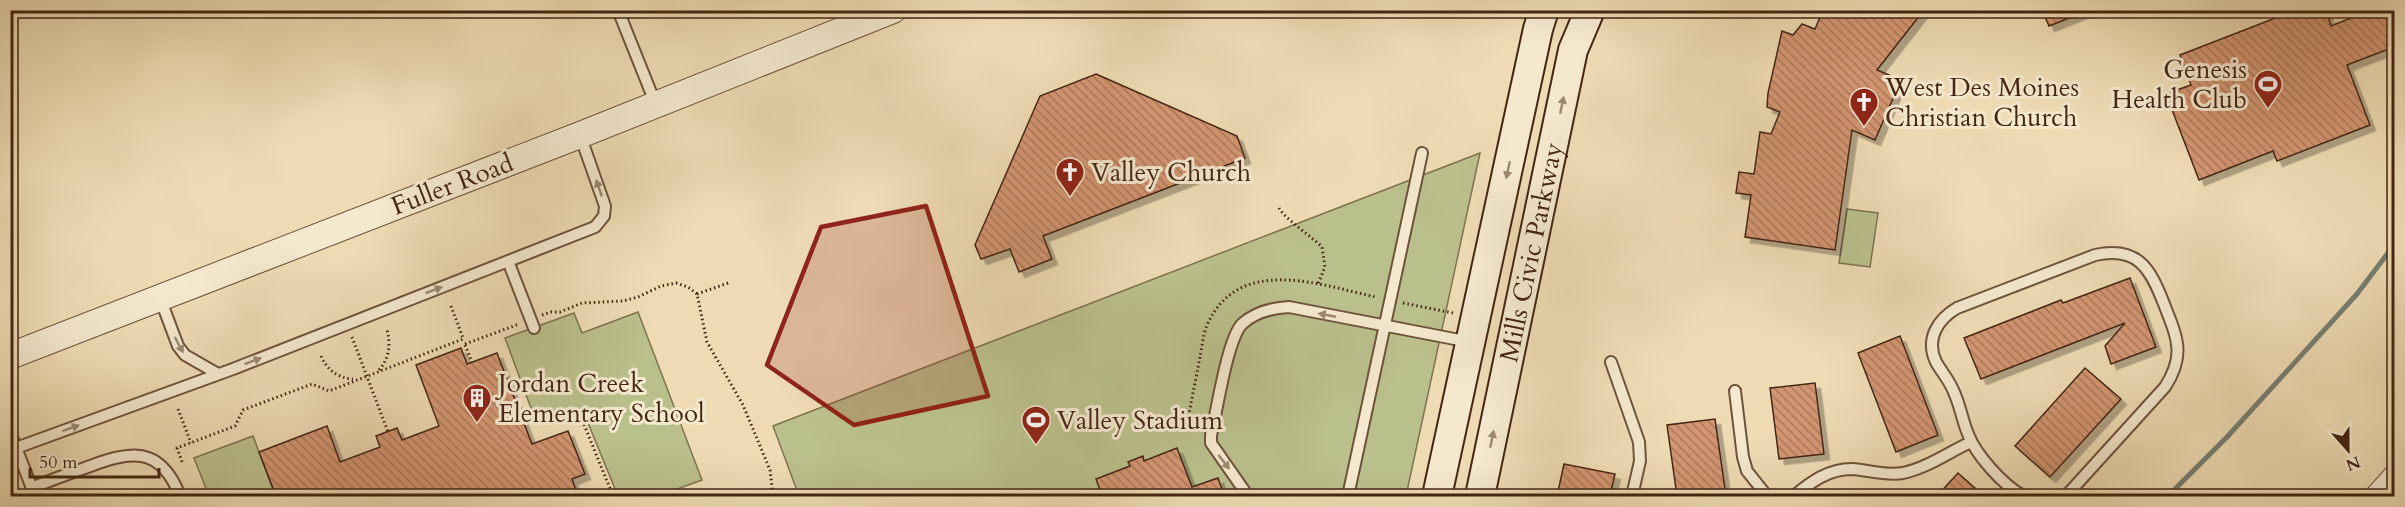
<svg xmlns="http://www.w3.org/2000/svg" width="2405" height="507" viewBox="0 0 2405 507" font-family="Cardo,serif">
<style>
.green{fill:#bac08c;stroke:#7f7350;stroke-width:1.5}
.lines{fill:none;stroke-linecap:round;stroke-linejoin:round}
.stream{stroke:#777f71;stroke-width:5}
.building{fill:url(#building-back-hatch);stroke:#442614;stroke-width:1.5;filter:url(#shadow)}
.service-casing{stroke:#6e533c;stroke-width:14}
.minor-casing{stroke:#6e533c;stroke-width:22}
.tertiary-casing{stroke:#6e533c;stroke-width:28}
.secondary-casing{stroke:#442614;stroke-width:32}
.path{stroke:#442614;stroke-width:3;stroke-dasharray:1.5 3;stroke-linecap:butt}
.service{stroke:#f4e8ce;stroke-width:10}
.minor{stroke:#f4e8ce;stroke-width:20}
.tertiary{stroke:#f4e8ce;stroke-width:26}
.secondary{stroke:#f4e8ce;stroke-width:28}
.oneway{fill:#9c8771}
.marked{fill:#8f2418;fill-opacity:0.2;stroke:#8f2418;stroke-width:4.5;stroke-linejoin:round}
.labels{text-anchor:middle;stroke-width:6;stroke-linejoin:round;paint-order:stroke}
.poi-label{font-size:26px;fill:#442614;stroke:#f4e8ce;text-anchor:start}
.street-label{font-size:26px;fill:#442614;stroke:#f4e8ce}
</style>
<defs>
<pattern id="building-back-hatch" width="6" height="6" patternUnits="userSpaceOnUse" patternTransform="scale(1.5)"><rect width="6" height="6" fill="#d29571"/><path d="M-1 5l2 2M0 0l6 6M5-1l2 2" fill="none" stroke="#ac795c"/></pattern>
<filter id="shadow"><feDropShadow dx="5.5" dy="5.5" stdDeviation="0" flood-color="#0004"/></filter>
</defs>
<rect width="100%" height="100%" fill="#eedbb4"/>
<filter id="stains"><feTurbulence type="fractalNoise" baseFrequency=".00333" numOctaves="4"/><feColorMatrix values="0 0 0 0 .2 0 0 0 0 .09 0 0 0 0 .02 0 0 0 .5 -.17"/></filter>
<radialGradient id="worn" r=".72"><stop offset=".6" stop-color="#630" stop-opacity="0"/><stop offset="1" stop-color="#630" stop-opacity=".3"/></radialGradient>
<path class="green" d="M1480,153l-74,343h-607l-26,-70z
M1847,209l31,4 -8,54 -31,-4z
M638,312l64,168 -44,16h-40l-35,-85 -26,9 -4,-11 -19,7 -29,-78 69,-25 8,20z
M253,436l20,54 -18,6h-46l-15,-38z"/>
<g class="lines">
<path class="stream" d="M2168,496l59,-59 130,-143 37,-49"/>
</g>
<path class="building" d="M1823,10h101l-47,60 24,10 -26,60 -23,-10 -17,120 -90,-13 6,-42 -15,-2 3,-21 15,2 6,-42 11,2 9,-22 -13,-5 1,-14 14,-62 11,4 9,-11 13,5z
M2042,10h45v1l-38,15z
M2296,10h30l5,16 40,-16h23v37l-47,18 23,60 -93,36 -4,-10 -74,29 -33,-86 25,-9 -11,-30z
M1096,74l141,62 8,22 -202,78 9,23 -33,13 -9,-23 -29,10 -6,-14 65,-149z
M2130,278l26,69 -45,17 -6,-18 20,-23 -144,56 -17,-41 97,-38 2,3z
M1900,336l38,99 -42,17 -38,-99z
M461,348l6,16 30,-11 35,91 36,-13 17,43 -13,5 6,17h-302l-17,-44 68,-26 13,36 40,-15 -4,-11 21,-8 5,12 37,-14 -23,-61z
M2085,368l36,31 -71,78 -35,-31z
M1815,383l9,71 -45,5 -9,-71z
M1715,419l11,77h-49l-10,-71z
M1177,448l15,39 26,-9 5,14 -12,4h-109l-6,-17 34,-13 -2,-4 15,-6 1,5z
M1564,464l51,10 -5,22h-53z
M1958,473l26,23h-47z"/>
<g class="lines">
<g class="service-casing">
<path id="service" d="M618,10l38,95
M508,261l26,67
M160,298l18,48 7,9 33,19
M1611,362l28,80 1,19 -8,35
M1735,391l8,66 4,14 20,25
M10,432l25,64
M16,448l217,-79 362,-142 9,-11 1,-10 -25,-71
M31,488c18,-7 36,-14 54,-20 44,-17 75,-24 95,28
M1248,496l-37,-53v-8c6,-24 16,-95 31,-111 13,-12 29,-16 47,-17l181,35
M1348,496l74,-343
M1794,496c17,-14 34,-27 58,-27 17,1 33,7 51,4 24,-5 46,-21 68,-31
M2023,496c-20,-11 -47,-41 -55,-62 -6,-14 -8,-30 -15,-44 -4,-10 -12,-19 -17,-28 -11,-23 2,-43 21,-54l138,-53c43,-9 55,13 69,49 13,33 22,51 1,83l-99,109"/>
</g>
<g class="minor-casing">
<path id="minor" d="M2375,496l19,-21"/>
</g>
<g class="tertiary-casing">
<path id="tertiary" d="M10,356l570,-221 313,-125"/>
</g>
<g class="secondary-casing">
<g id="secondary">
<path d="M1437,496l101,-467 6,-19"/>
<path id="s1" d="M1480,496l93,-446 17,-40"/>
</g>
</g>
<path class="path" d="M1279,208c6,11 32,28 43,39l3,20 -7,17
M697,294l34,-12
M1403,303l50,10
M451,306l12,32
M542,315l9,-3h9l22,-9 41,-2 15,-4 23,-11 15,-3 12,4 9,7 10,48 36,63 27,65 3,26
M352,337l36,95
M465,344l54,-20
M465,345l7,17
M321,356c6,14 17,22 32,23
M379,370c10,-11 12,-25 8,-40
M178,409l13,34
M579,412l34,84
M1187,425c4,-23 9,-46 13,-68 2,-10 3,-22 7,-32 32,-71 113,-40 169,-28
M182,462l-5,-14 58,-22 8,-16 69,-26 17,7 134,-52"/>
<use href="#service" class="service"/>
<use href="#minor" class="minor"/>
<use href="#tertiary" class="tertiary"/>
<use href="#secondary" class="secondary"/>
</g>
<defs><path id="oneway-solid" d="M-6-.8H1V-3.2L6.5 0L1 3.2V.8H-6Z" transform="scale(1.5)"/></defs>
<g class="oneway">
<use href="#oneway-solid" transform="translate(1562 105) rotate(-78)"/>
<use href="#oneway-solid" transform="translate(1508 170) rotate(102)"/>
<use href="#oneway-solid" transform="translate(599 188) rotate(-109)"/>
<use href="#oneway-solid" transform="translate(434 290) rotate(-21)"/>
<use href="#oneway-solid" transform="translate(1327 315) rotate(-169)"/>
<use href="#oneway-solid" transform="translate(179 345) rotate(62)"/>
<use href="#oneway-solid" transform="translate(253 361) rotate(-21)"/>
<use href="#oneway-solid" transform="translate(71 428) rotate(-20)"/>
<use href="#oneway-solid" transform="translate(1492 439) rotate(-78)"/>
<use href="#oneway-solid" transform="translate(1224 462) rotate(52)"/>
</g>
<path class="marked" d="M926,206l62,190 -134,29 -87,-60 54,-138z"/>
<defs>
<g id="stadium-pin" transform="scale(1.5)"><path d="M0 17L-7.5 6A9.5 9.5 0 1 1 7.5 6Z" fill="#8f2418" stroke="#f4e8ce"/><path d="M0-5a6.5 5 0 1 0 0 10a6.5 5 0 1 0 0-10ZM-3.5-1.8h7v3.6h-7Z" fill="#fff"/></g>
<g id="church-pin" transform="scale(1.5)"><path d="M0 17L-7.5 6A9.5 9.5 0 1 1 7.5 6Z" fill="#8f2418" stroke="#f4e8ce"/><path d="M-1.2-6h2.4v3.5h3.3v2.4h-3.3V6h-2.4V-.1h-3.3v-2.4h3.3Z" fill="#fff"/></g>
<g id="building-pin" transform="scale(1.5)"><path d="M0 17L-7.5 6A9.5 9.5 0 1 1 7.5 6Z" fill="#8f2418" stroke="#f4e8ce"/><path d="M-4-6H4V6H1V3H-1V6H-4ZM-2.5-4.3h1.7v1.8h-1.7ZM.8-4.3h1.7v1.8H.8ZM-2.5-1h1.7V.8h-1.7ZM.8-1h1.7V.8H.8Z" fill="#fff"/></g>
</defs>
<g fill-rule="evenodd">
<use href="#stadium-pin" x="2268" y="84"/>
<use href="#church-pin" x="1864" y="102"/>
<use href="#church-pin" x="1070" y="172"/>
<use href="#building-pin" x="477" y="398"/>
<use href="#stadium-pin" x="1036" y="420"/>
</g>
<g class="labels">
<g class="poi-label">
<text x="2247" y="78" text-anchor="end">Genesis<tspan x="2247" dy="30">Health Club</tspan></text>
<text x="1885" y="96">West Des Moines<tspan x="1885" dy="30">Christian Church</tspan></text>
<text x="1091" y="181">Valley Church</text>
<text x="498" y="392">Jordan Creek<tspan x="498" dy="30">Elementary School</tspan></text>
<text x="1057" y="429">Valley Stadium</text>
</g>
<g class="street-label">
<text transform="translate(452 184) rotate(-21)" y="9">Fuller Road</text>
<text dy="9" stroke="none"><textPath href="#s1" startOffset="249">Mills Civic Parkway</textPath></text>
</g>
</g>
<rect width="2405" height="507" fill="none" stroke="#eedbb4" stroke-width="36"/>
<rect x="12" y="12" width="2381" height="483" fill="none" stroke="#442614" stroke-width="3"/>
<rect x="18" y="18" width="2369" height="471" fill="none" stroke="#442614" stroke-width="1.5"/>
<g transform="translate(2348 450) rotate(159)" stroke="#f4e8ce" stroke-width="4.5" paint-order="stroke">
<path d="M0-4.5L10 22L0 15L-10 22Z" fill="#442614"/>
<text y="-9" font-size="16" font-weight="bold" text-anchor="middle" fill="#442614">N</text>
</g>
<path d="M30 468v9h129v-9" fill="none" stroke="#442614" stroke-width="3"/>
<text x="39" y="468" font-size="18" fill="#442614" stroke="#f4e8ce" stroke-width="4.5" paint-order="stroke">50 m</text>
<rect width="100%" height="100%" filter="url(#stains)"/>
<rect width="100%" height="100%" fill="url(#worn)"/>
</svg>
